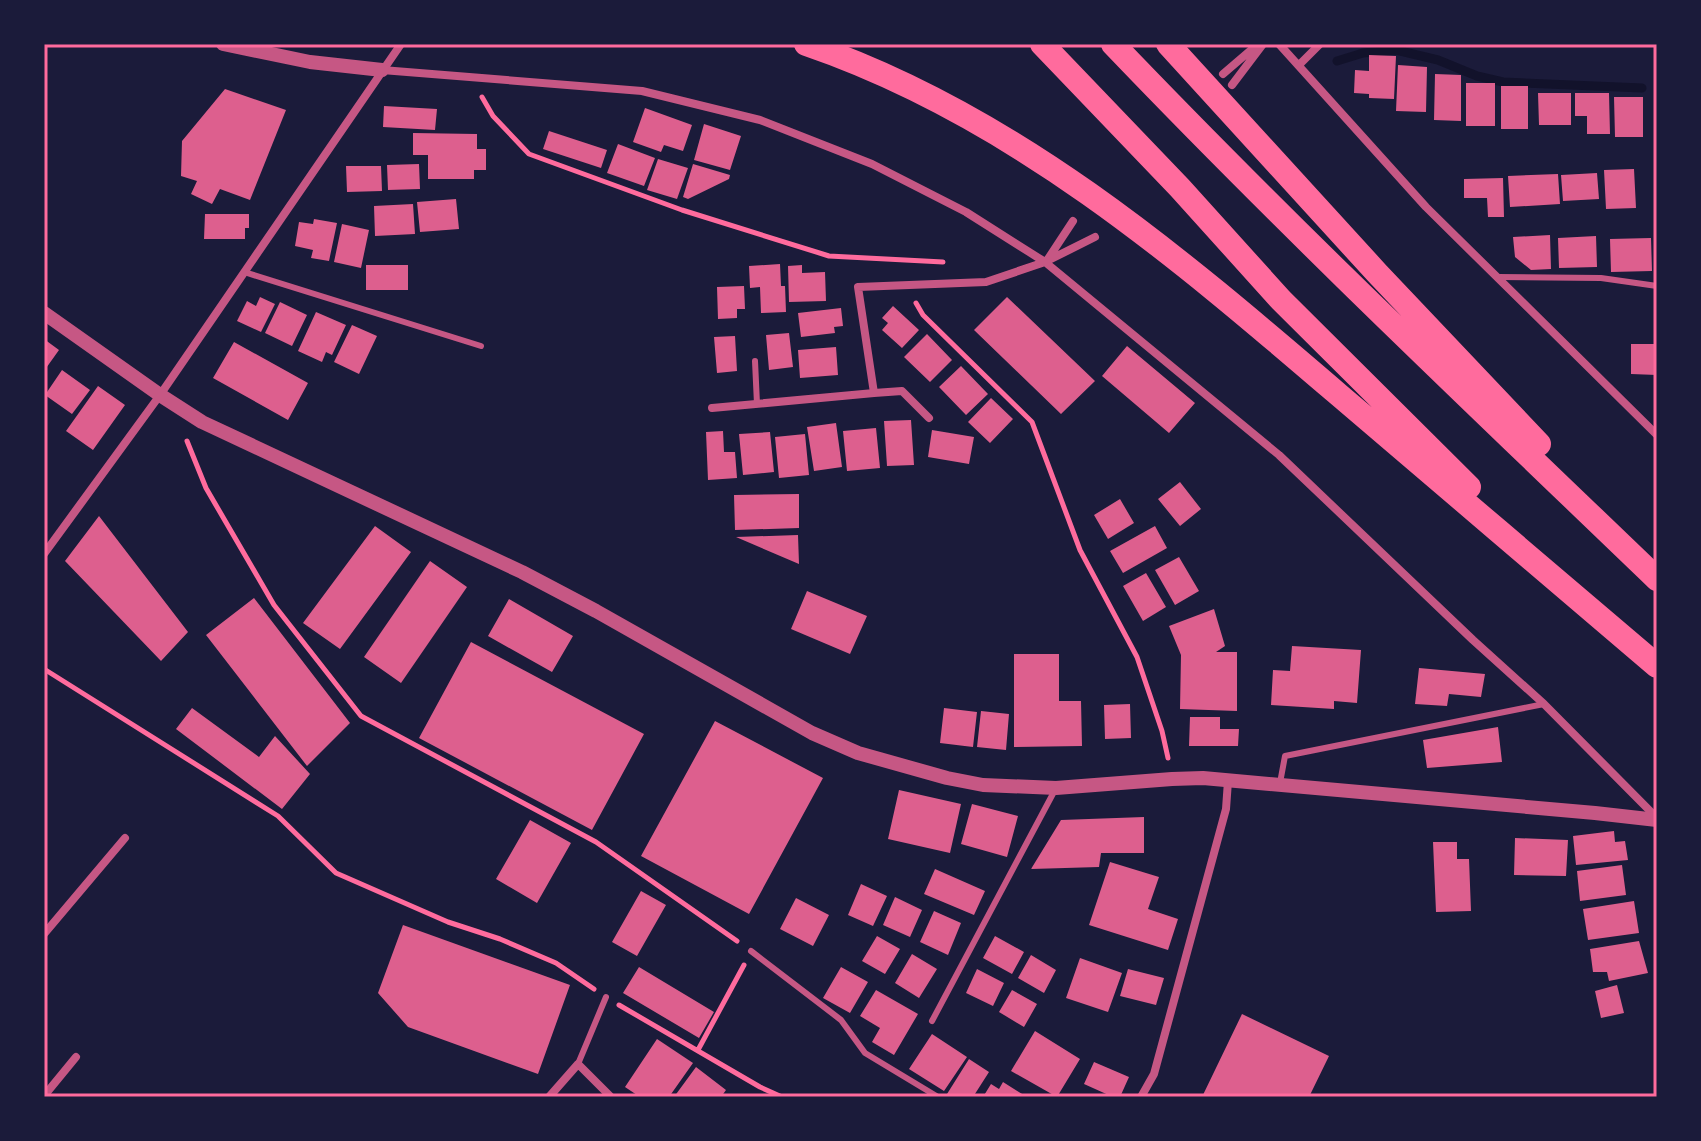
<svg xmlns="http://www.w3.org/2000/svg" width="1701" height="1141" viewBox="0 0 1701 1141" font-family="Inter,sans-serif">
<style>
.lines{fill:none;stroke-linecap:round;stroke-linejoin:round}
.stream{stroke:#12122b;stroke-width:9}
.building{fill:#dd5f8e}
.path{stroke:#ff6b9d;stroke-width:5}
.service{stroke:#c65784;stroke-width:6}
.minor{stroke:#c65784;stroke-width:8}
.tertiary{stroke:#c65784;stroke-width:14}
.motorway{stroke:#ff6b9d;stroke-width:24}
.neatline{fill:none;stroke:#ff6b9d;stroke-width:3}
</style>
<rect width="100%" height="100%" fill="#1b1b3a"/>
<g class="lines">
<path class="stream" d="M1337,61l26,-8 33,-3 42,10 39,16 26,6 139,6"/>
</g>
<path class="building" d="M1369,55l27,1 -2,43 -25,-1v-4l-15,-1 1,-23 14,1z
M1398,65l29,2 -1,45 -30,-1z
M1435,74l26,1v46l-27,-1z
M1466,83h29v43h-29z
M1501,86h27v43h-27z
M225,89l61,21 -36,90 -30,-11 -8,15 -21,-10 6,-13 -16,-5 1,-35z
M1538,93h33v32h-32z
M1575,93h34l1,41h-23v-18h-12z
M1614,97h29v40h-28z
M384,106l53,3 -2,21 -52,-3z
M645,108l47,17 -9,26 -19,-6 -3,7 -28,-10z
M704,124l37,12 -11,34 -36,-10z
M549,131l58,19 -6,18 -58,-19z
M413,133l64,1v15h9v21h-12v9h-46v-24h-15z
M618,144l37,14 -11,28 -37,-13z
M658,159l30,9 -11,31 -30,-9z
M419,164l1,25 -32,1 -1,-25z
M693,164l37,11 -1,4 -41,20 -5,-2z
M346,166h35l1,25 -35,1z
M1634,169l2,39 -30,1 -2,-39z
M1597,173l2,26 -36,2 -2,-26z
M1558,174l2,30 -50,3 -2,-31z
M1503,178l1,39h-16l-1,-19h-23v-19z
M456,199l3,30 -39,3 -3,-30z
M413,204l2,30 -40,2 -1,-30z
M205,214h44v14h-4v11h-41z
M314,219l23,4 -8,38 -18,-3 2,-8 -18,-4 4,-24 14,2z
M342,224l27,6 -8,38 -27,-6z
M1550,235l1,34 -20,1 -16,-13 -2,-20z
M1596,236l1,31 -38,1 -1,-30z
M1651,238l1,33 -41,1 -1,-33z
M780,264l1,22h4l1,26 -25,1 -1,-26 -10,1 -1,-22z
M366,265h42v25h-42z
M802,265v8l23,-1 1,29 -37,1 -1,-36z
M744,286l1,23h-8v9l-19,1 -1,-32z
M260,297l15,7 -14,28 -24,-11 10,-20 9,5z
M1007,297l88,84 -34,33 -87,-84z
M280,302l27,13 -15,31 -27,-13z
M893,306l26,24 -17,18 -20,-18 6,-7 -6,-5z
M841,308l2,18 -9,1 1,6 -34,4 -3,-24z
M316,312l30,13 -14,30 -6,-3 -4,10 -24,-11z
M352,325l25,11 -18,38 -25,-12z
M789,333l4,34 -24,3 -3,-35z
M927,334l25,26 -22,22 -26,-25z
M735,336l2,35 -20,2 -3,-36z
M44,339l15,11 -15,21z
M234,342l74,41 -20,37 -75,-42z
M1631,344h26v31l-26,-1z
M1127,346l68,57 -26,30 -67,-57z
M836,347l2,28 -38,3 -2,-28z
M961,366l27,28 -22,21 -27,-28z
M62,370l28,20 -18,24 -27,-19z
M98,386l27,19 -32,45 -27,-19z
M991,398l22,21 -23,24 -22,-21z
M911,420l3,45 -27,1 -3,-45z
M836,423l6,44 -28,4 -7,-44z
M876,428l4,40 -33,3 -4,-40z
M932,430l42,7 -5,27 -41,-7z
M723,431l1,21h11l2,26 -29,2 -2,-48z
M770,432l4,40 -31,3 -4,-41z
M805,434l4,41 -30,3 -4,-41z
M1180,482l21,27 -21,17 -22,-27z
M799,494v34l-64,2 -1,-35z
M1120,499l14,24 -26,16 -14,-24z
M99,516l89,116 -27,29 -96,-100z
M375,526l36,26 -71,97 -37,-26z
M1155,526l12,22 -44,25 -13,-22z
M798,535l1,29 -63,-27z
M1179,557l20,34 -24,14 -20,-35z
M430,561l37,26 -66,96 -37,-26z
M1146,573l20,34 -23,14 -20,-35z
M807,591l60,25 -17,38 -59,-25z
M254,598l96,125 -43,43 -101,-131z
M509,599l64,37 -21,36 -64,-36z
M1214,609l11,37 -9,6h21v59l-57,-2 1,-54 -12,-29z
M471,642l173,92 -52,96 -173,-92z
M1292,646l69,4 -4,53 -23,-2v8l-63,-4 2,-35 17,1z
M1014,654h45v47h22l1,45 -68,1z
M1419,668l66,6 -4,23 -32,-3 -2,12 -32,-2z
M1130,704l1,34 -26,1 -1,-34z
M192,708l67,49 16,-21 35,38 -28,35 -106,-80z
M944,708l33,4 -4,35 -33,-4z
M981,711l28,3 -3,36 -29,-3z
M1190,717h30v12h19l-1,17h-49z
M715,721l108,57 -74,136 -108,-58z
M1498,727l4,35 -75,6 -4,-28z
M899,790l62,14 -11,49 -62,-14z
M972,804l46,12 -11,41 -46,-13z
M1144,817v36h-43l-2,14 -68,2 30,-49z
M530,820l41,23 -34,60 -41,-24z
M1614,831l1,11 10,-1 3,19 -52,5 -3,-29z
M1515,838l53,2 -2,36 -52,-1z
M1433,842h24v17h12l2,52 -35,1z
M1110,862l49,15 -11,32 30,10 -10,31 -79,-25z
M1622,865l4,30 -46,6 -3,-30z
M935,869l50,22 -11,24 -50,-21z
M861,884l26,12 -14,30 -25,-11z
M641,891l25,14 -29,51 -25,-14z
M895,897l27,13 -12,27 -27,-12z
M796,898l33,17 -16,31 -33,-17z
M1634,901l5,32 -51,7 -5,-31z
M934,911l27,12 -13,32 -28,-13z
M403,925l167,60 -32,89 -130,-47 -30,-34z
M877,936l23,13 -15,25 -23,-13z
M995,936l29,16 -12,22 -29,-16z
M1639,941l9,32 -39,8 -2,-9h-14l-3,-23z
M912,954l25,15 -18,29 -24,-15z
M1031,955l25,15 -12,23 -26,-15z
M1080,958l42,15 -14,39 -42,-14z
M639,967l75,45 -15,26 -76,-45z
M841,967l27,15 -18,31 -27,-15z
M977,969l27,14 -11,23 -27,-13z
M1128,969l36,9 -8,27 -36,-9z
M1617,985l7,28 -23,5 -6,-27z
M876,990l42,24 -24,41 -22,-13 8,-14 -20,-12z
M1012,990l25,14 -13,23 -25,-15z
M1242,1014l87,42 -20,41h-107z
M1035,1031l45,28 -23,38 -46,-26z
M932,1034l35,23 -23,34 -35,-22z
M657,1039l36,24 -24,34h-29l-15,-10z
M969,1059l20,13 -16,25h-21l-5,-3z
M1094,1062l35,15 -9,20h-7l-29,-13z
M696,1067l30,23 -5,7h-47z
M1003,1082l24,15h-44l8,-13 8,5z"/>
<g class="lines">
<path class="path" d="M482,97l11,19 36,38 153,56 147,46 114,6
M916,303l7,12 109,107 48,128 57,107 25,74 6,27
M187,441l19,47 68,117 87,111 235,126 141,99
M44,669l234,147 58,57 112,49 52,17 56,24 38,26
M619,1005l141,82 22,10
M698,1050l46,-85"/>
<path class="service" d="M244,272l237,74
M1498,277l103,1 56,8
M755,361l2,43
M1280,783l5,-27 259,-52
M751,951l90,69 24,33 73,44
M932,1021l124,-233
M578,1064l28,-67"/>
<path class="minor" d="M1279,44l147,163 231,228
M1299,65l21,-21
M382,70l260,21 118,29 112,44 94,48 79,50 234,193 194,185 71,64 113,114
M1223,74l35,-30
M1232,85l31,-41
M1046,262l27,-41
M874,393l28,-2 27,27
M712,408l162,-15 -16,-106 128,-5 59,-20 50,-25
M44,554l116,-159 241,-351
M44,934l81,-96
M44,1096l32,-39
M549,1097l29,-33 33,33
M1141,1097l13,-23 72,-265 2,-28"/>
<path class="tertiary" d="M223,44l87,18 72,8
M44,313l116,82 42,27 320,150 74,39 216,122 46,20 89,25 36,7 73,3 116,-9 31,-1 392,35 62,7"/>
<path class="motorway" d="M806,44c205,70 371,212 533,351 106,90 212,181 318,271
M1042,44l138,144 101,112 188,187
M1113,44c176,184 361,359 544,535
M1168,44l209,229 162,171"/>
</g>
<rect width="1701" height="1141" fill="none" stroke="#1b1b3a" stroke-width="92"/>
<rect x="46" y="46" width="1609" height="1049" class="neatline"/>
</svg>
